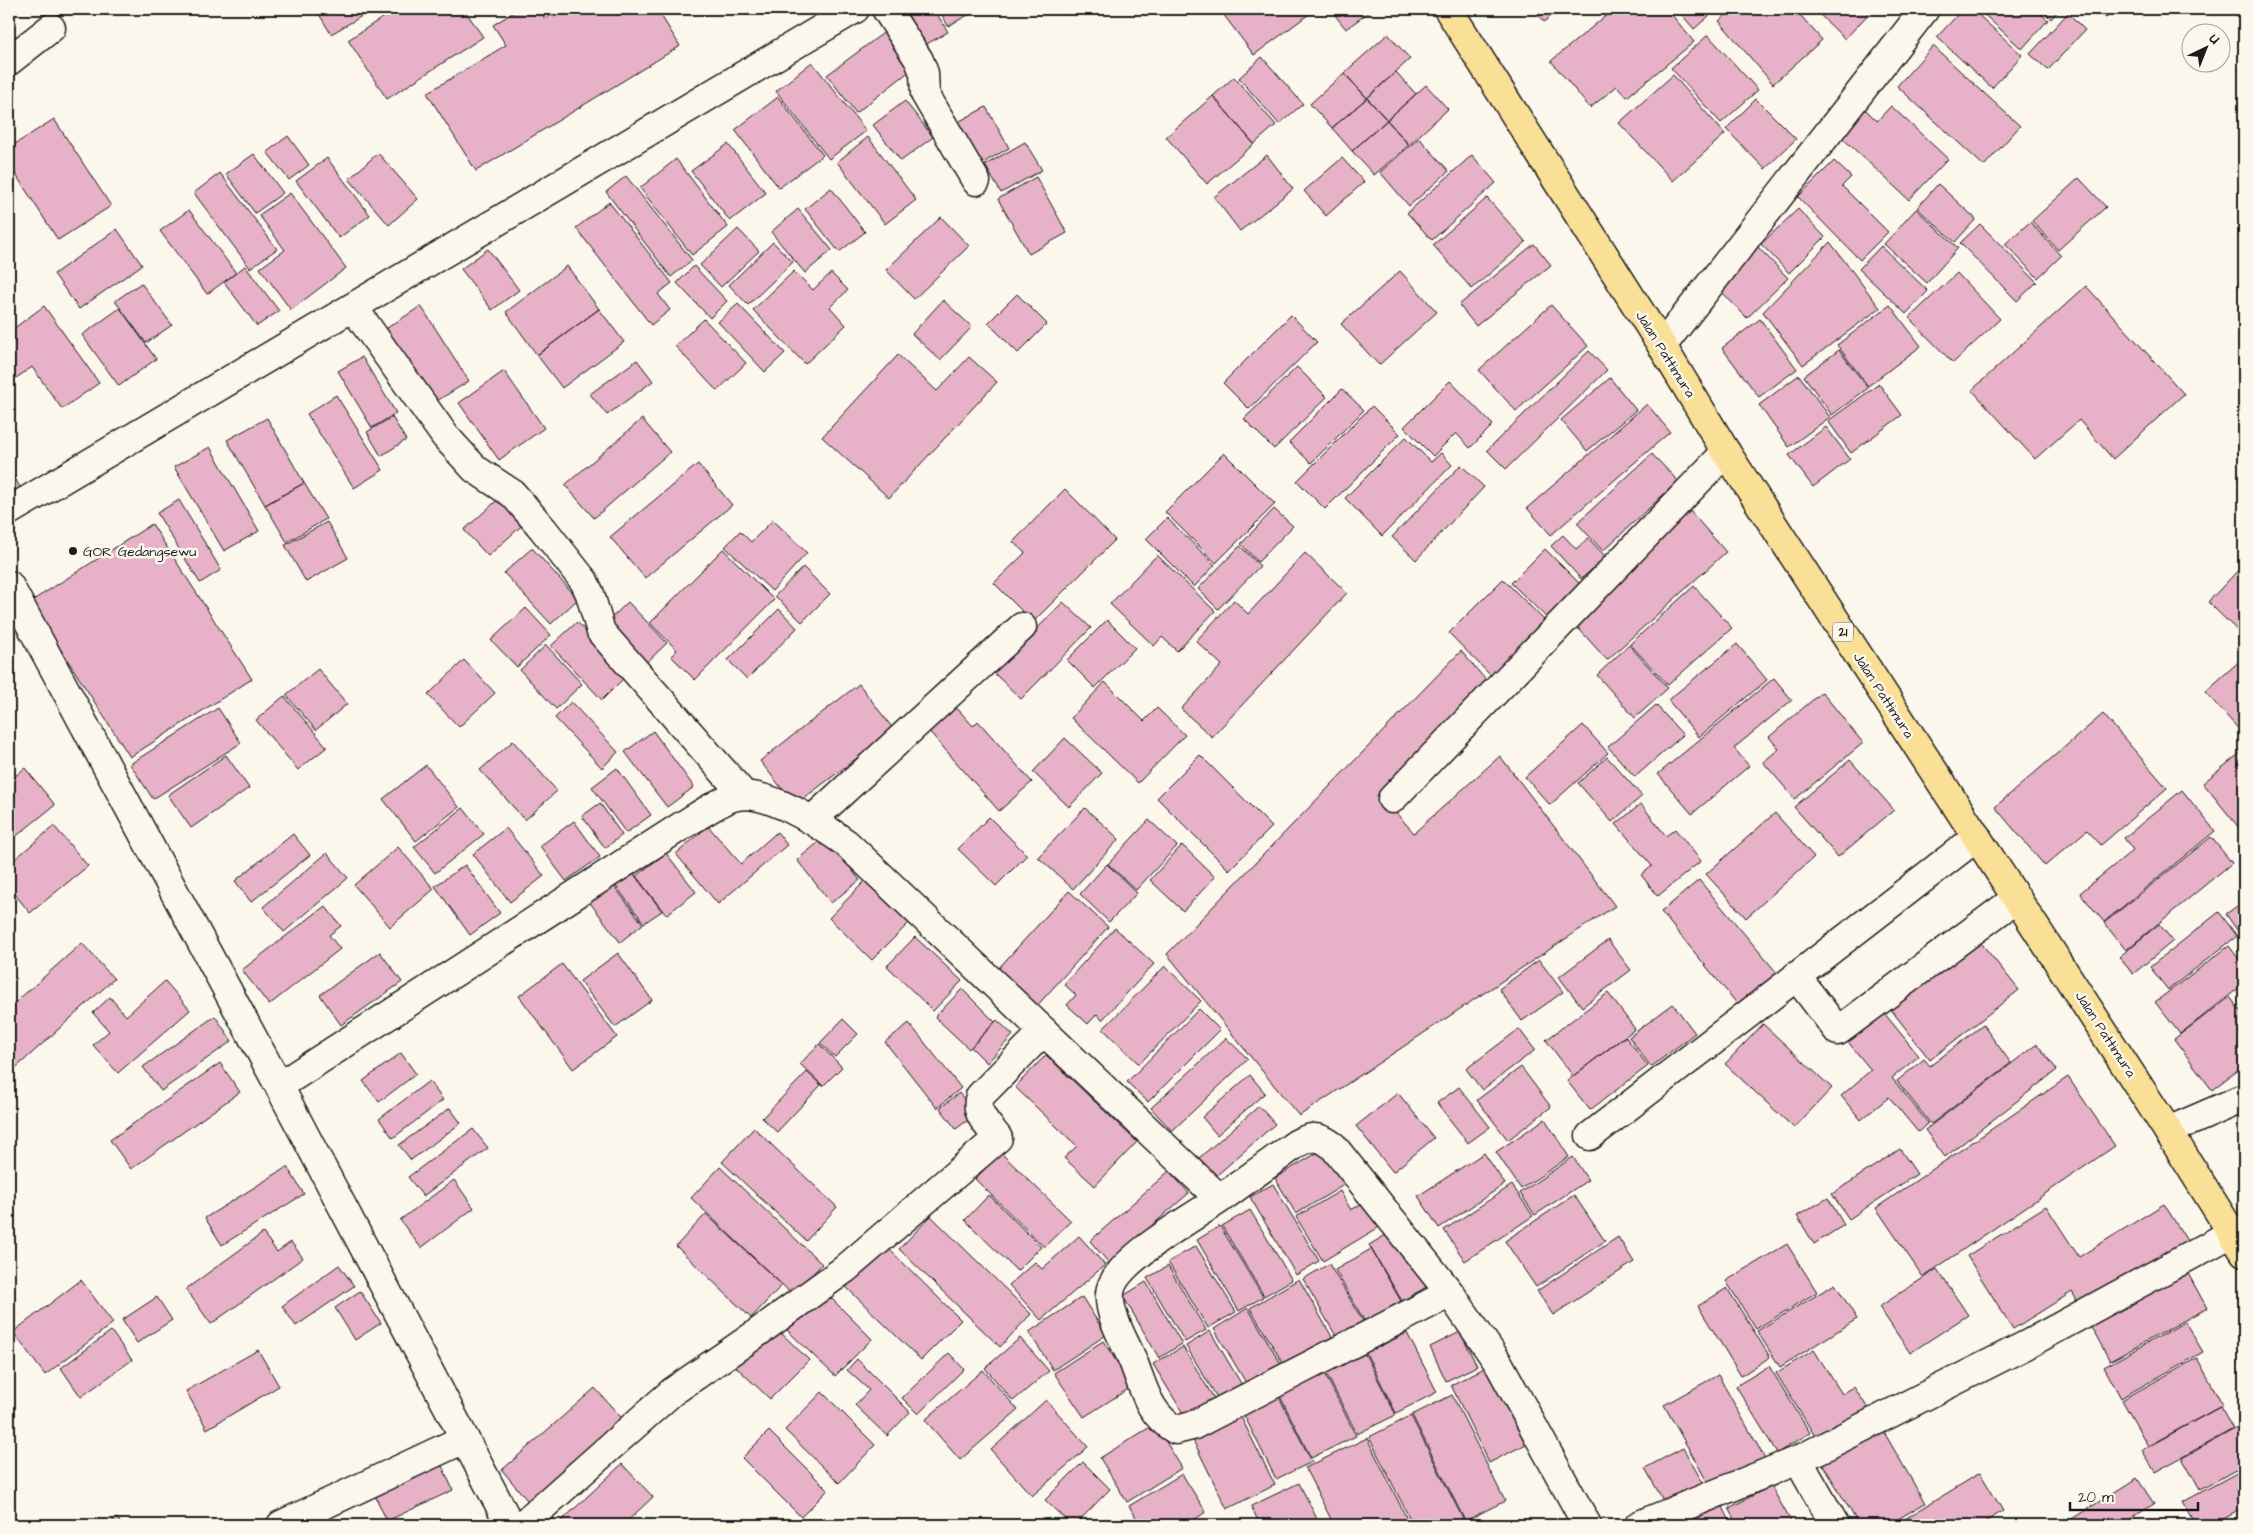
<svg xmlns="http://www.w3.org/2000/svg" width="2253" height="1534" viewBox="0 0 2253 1534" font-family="'Architects Daughter',sans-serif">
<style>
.building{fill:#e7b1c8;stroke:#1c1c1c}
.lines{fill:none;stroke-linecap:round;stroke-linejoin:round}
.minor-casing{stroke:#1c1c1c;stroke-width:31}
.highway-casing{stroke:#1c1c1c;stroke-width:31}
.minor{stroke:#fbf7ec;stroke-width:28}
.highway{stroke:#fadf96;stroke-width:28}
.poi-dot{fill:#1c1c1c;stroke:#fbf7ec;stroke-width:2}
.labels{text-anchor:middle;stroke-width:5;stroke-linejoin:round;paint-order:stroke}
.shield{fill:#fbf7ec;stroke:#5f5e5a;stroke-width:1}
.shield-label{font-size:12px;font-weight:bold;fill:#1c1c1c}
.street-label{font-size:14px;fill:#1c1c1c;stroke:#fbf7ec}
.poi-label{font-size:14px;fill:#1c1c1c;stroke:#fbf7ec;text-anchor:start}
</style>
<rect width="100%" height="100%" fill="#fbf7ec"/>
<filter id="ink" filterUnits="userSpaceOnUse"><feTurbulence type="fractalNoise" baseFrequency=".02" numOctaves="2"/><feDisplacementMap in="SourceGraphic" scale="10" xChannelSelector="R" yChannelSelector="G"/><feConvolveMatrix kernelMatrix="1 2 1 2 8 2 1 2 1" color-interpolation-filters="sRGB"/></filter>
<g filter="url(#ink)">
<path class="building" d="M316,9h58l-43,25z
M396,9h68l19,28 -96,62 -39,-59z
M519,9h20l6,10 16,-10h96l23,37 -204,125 -49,-78 79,-48 -13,-20z
M903,9h31l14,23 -25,14z
M939,9h29l2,5 -22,12z
M973,9h13l-10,5z
M1065,9h13l-10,6z
M1230,9h86l-62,46 -31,-41z
M1330,9h43l-27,20z
M1533,9h27l-16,13z
M1614,9h53l27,33 -67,55 -10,-11 -27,22 -39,-47z
M1677,9h40l-23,20z
M1733,9h62l27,31 -49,44 -54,-63z
M1814,9h59l-28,30z
M1963,9h9l50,46 -30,33 -55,-51z
M1978,9h57l13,11 -26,29z
M2041,9h19l-9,10z
M2095,9h19l-8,9z
M2068,13l17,17 -37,40 -18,-16z
M886,31l29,36 -59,46 -29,-38z
M1388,34l22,25 -43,39 -23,-25z
M1708,35l50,55 -37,33 -50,-55z
M1933,46l87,80 -36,40 -87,-80z
M1262,57l41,47 -24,20 -40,-46z
M812,62l54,69 -37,28 -53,-68z
M1396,72l20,22 -29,26 -20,-22z
M1344,73l23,25 -35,30 -22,-24z
M1673,75l52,59 -52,47 -54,-58z
M1234,77l42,48 -22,19 -41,-48z
M1426,85l22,24 -39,36 -22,-25z
M1213,96l41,48 -47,40 -41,-47z
M778,97l45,58 -44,33 -44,-58z
M1367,98l20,22 -35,31 -20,-23z
M1756,99l40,40 -31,30 -39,-40z
M905,101l28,36 -32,24 -28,-36z
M1891,106l57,53 -39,41 -71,-66 25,-27 14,14z
M986,107l23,41 -28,16 -23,-42z
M54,119l57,87 -53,34 -49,-76v-16z
M1387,120l22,25 -35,30 -22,-24z
M288,136l21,29 -20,15 -22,-28z
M868,137l48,63 -31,24 -48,-62z
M1419,138l30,33 -40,35 -29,-34z
M1025,142l17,28 -41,23 -16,-28z
M728,144l38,49 -36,28 -39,-50z
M378,153l40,46 -29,26 -40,-46z
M254,154l29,39 -28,20 -29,-39z
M1267,155l26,34 -53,42 -26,-34z
M1472,155l24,28 -64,57 -25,-27z
M327,158l43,57 -31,23 -43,-57z
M1342,158l22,24 -38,34 -22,-25z
M676,159l52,68 -36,28 -52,-67z
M1834,161l17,16 -9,9 46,46 -28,28 -62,-63z
M220,173l57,76 -27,19 -56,-75z
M626,176l66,84 -21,17 -65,-85z
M1036,177l31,56 -38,21 -31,-55z
M2079,178l27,29 -48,43 -26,-29z
M1938,184l38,35 -21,23 -38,-34z
M831,188l34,44 -26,20 -34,-43z
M290,193l56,75 -55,42 -31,-42 25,-18 -26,-35z
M1487,198l39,44 -54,47 -39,-44z
M609,202l63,81 -14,11 12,16 -19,15 -75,-97z
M798,209l34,41 -27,23 -34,-41z
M1798,209l27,28 -36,36 -28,-29z
M1916,209l42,39 -31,35 -43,-39z
M189,210l47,63 -29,21 -47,-63z
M941,217l28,29 -55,53 -28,-29z
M2030,222l31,34 -23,22 -33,-34z
M1980,224l57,58 -20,19 -57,-58z
M117,229l25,36 -63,44 -25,-35z
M738,229l21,22 -38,36 -21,-22z
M773,242l20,20 -45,43 -19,-20z
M1830,242l50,66 -77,57 -40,-53z
M1534,244l17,21 -75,61 -17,-21z
M1757,246l31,32 -41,40 -31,-32z
M1881,246l47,45 -22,23 -47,-45z
M488,249l31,41 -27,20 -31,-41z
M245,266l34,45 -22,15 -33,-44z
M567,266l32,43 -62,46 -31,-43z
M694,266l33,35 -17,17 -33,-35z
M794,271l19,19 18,-17 17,17 -18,17 16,18 -41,39 -52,-54z
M1400,271l37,41 -58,53 -38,-41z
M1957,273l43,46 -47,44 -44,-45z
M141,283l31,42 -26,18 -31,-42z
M2086,286l98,108 -71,65 -34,-39 -44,39 -63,-69z
M1017,294l30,30 -29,29 -30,-30z
M943,300l29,27 -32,33 -28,-26z
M738,304l47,49 -20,19 -47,-50z
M1551,305l37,41 -72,65 -37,-41z
M1890,305l31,41 -53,40 -31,-41z
M44,306l55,77 -37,26 -30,-42 -23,16v-51z
M421,306l48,75 -37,23 -48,-74z
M120,308l36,51 -37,27 -37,-51z
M599,309l25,33 -62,46 -25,-33z
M1291,315l26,27 -68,67 -26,-26z
M704,319l42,44 -29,28 -42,-45z
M1760,319l37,50 -38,28 -37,-49z
M1839,350l29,38 -36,27 -28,-39z
M1589,351l18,19 -101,99 -19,-19z
M898,355l39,36 32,-34 28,25 -108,116 -67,-61z
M362,357l34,56 -24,15 -34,-57z
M637,360l16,21 -46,34 -17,-21z
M1297,367l30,30 -53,52 -30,-30z
M504,371l40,57 -45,32 -40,-57z
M1799,375l31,42 -41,30 -30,-42z
M1610,378l26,32 -49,41 -26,-31z
M1450,381l43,44 -23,23 -14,-15 -23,23 -29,-29z
M1879,384l23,31 -51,38 -23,-32z
M1342,389l22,21 -53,53 -22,-21z
M336,395l47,75 -29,18 -47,-74z
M1647,404l23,28 -119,103 -24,-27z
M1372,406l28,28 -75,75 -28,-28z
M392,417l14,23 -25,16 -14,-24z
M267,418l37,65 -39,22 -38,-65z
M642,419l28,33 -76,66 -29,-33z
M1826,427l24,32 -37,28 -24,-32z
M1406,437l25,25 10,-9 11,12 -70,71 -37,-38z
M210,447l49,84 -35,20 -50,-84z
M1224,453l51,51 -59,59 -51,-51z
M1652,454l26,27 -75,70 -26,-28z
M698,464l34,41 -87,73 -35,-41z
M1461,465l23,22 -68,73 -24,-23z
M9,468l12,21 -12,6z
M304,483l22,36 -39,23 -22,-37z
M1065,489l50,51 -82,82 -39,-39 31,-30 -12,-11z
M503,495l24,26 -39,35 -24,-26z
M179,500l42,70 -21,13 -43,-70z
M1274,509l19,17 -35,36 -17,-18z
M1690,511l36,41 -119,108 -37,-41z
M1167,518l48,47 -21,22 -48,-48z
M773,520l34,33 -35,38 -47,-44 15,-16 11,11z
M327,522l21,36 -42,24 -21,-37z
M152,524l100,155 -122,78 -100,-155z
M1563,535l13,14 12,-11 18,19 -25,22 -30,-33z
M1240,546l20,20 -42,43 -20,-20z
M532,548l46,51 -27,25 -47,-51z
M723,549l51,51 -79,80 -24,-24 6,-6 -27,-27z
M1545,549l40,40 -34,33 -40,-39z
M1305,553l42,40 -135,144 -31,-28 41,-44 -26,-24 38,-41 14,14z
M1157,555l58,56 -38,40 -15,-14 -8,9 -44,-42z
M2244,564v73l-36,-35z
M803,567l27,27 -28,28 -27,-26z
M1503,579l47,47 -54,55 -47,-48z
M1694,586l38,42 -64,57 -38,-41z
M628,602l39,41 -22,21 -39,-41z
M1063,602l28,26 -70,71 -27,-26z
M526,608l25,27 -34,32 -26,-27z
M779,609l18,19 -50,51 -19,-19z
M1107,620l28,28 -40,40 -28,-28z
M577,622l50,53 -25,25 -51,-54z
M1737,644l30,36 -68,57 -31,-37z
M546,645l36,39 -26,25 -36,-39z
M1629,645l39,43 -33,30 -38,-43z
M1461,651l29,34 -111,109 35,39 86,-77 115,150 -316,210 -132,-162z
M2244,657v78l-39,-43z
M464,660l31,33 -36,34 -31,-32z
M318,669l29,35 -31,26 -30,-35z
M1774,678l18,22 -58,48 15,18 -57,48 -34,-40z
M1105,682l39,39 13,-13 28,27 -47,48 -67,-65z
M859,684l35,46 -99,75 -35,-44z
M1822,692l41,51 -68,56 -32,-37 16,-13 -10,-12z
M284,696l43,51 -29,23 -42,-50z
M571,702l47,50 -16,16 -47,-50z
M1656,705l27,30 -48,42 -27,-30z
M955,706l18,20 5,-5 54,61 -33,29 -71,-81z
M218,708l23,35 -88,56 -23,-35z
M2103,714l64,74 -66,57 -14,-15 -42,36 -50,-59z
M1583,725l25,28 -58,52 -25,-28z
M653,731l41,56 -27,20 -42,-55z
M1065,738l37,35 -33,34 -36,-35z
M513,741l44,50 -32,29 -45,-50z
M2244,750v84l-41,-51z
M226,755l23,33 -58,40 -23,-33z
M1200,755l72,72 -43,43 -72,-72z
M1607,757l35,39 -30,26 -34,-39z
M1850,760l44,50 -56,47 -44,-50z
M426,765l33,42 -43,34 -33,-42z
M25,768l30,37 -46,37v-61z
M617,768l34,47 -25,18 -34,-46z
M2182,790l33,41 -111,91 -24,-29 53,-43 -9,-12z
M600,803l22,32 -17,13 -23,-32z
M1641,804l25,32 9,-7 26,32 -43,35 -17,-21 11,-9 -36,-42z
M463,808l21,26 -49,39 -21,-26z
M1085,808l34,31 -46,50 -35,-32z
M1775,813l39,44 -68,61 -40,-44z
M989,817l38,38 -31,31 -38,-37z
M1149,820l28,26 -41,44 -28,-26z
M574,821l26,36 -34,24 -26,-35z
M54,826l34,40 -58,47 -21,-26v-23z
M708,826l33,38 36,-32 10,13 -69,59 -42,-50z
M506,828l38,48 -34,26 -37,-48z
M293,834l17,21 -59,47 -16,-21z
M825,837l35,43 -29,23 -34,-43z
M2211,837l21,26 -106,87 -22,-27z
M1182,845l33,32 -32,34 -33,-31z
M398,847l36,42 -44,38 -36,-42z
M327,853l21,25 -64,54 -21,-25z
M666,853l30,39 -30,23 -30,-39z
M1107,864l30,29 -28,29 -29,-28z
M465,865l35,48 -30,22 -35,-49z
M629,868l33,43 -18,12 -32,-42z
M607,877l36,47 -23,18 -36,-47z
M1699,880l84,100 -39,32 -83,-100z
M865,881l44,42 -37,37 -43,-42z
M1069,891l39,36 -73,81 -39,-37z
M2244,901v39l-18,-26z
M325,906l16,20 -12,9 11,14 -71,56 -27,-35z
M2219,912l18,24 -69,54 -18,-23z
M2159,924l14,17 -40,33 -14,-17z
M1115,928l39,36 -52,56 -5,-6 -9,10 -21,-19 9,-10 -12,-11z
M915,937l47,44 -29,30 -46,-45z
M1977,938l42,52 -89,70 -41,-53z
M1608,940l23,30 -49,37 -23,-30z
M82,943l32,36 -105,95v-66z
M2229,946l15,20v18l-64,50 -25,-32z
M380,952l22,30 -61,43 -21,-30z
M618,953l34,47 -37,27 -35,-46z
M1539,960l24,32 -41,29 -23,-32z
M562,964l55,73 -44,32 -54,-73z
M1165,966l36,35 -62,63 -36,-35z
M165,981l25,29 -72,63 -25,-28 16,-14 -16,-18 17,-16 16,19z
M962,989l33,33 -26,27 -34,-32z
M1608,993l27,36 -62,47 -27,-36z
M2230,997l14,19v49l-32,25 -38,-51z
M1673,1004l22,29 -44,34 -22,-30z
M1880,1008l39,48 -27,22 36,45 -10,9 -29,-35 -28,23 -20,-24 30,-26 -27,-33z
M1199,1009l21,21 -72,72 -21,-20z
M215,1016l17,25 -71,50 -18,-24z
M843,1019l15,15 -23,23 -15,-14z
M997,1020l16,15 -26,28 -16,-16z
M909,1023l52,65 -24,20 -52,-66z
M1763,1024l69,64 -38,40 -69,-64z
M1983,1025l28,38 -80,61 -34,-43 27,-22 6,7z
M1519,1029l16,21 -53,40 -16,-21z
M1625,1036l23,30 -58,44 -23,-29z
M1226,1038l22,21 -76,72 -21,-23z
M819,1044l23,23 -19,19 -23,-22z
M2037,1044l20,26 -112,87 -20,-27z
M401,1053l15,21 -37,28 -16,-21z
M1046,1055l91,87 -42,44 -31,-28 13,-12 -62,-59z
M220,1063l20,29 -109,77 -21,-29z
M1521,1067l30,40 -43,33 -31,-40z
M807,1072l14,13 -44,47 -15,-14z
M1250,1075l15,18 -48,42 -15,-18z
M2068,1077l47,69 -192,131 -47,-69z
M429,1081l14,19 -50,38 -14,-19z
M1459,1087l31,40 -22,16 -31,-40z
M959,1093l17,21 -20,15 -16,-21z
M1398,1093l36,45 -41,34 -37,-46z
M1259,1106l16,18 -59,52 -17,-18z
M450,1108l11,15 -50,37 -12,-15z
M1545,1119l24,38 -48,32 -25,-37z
M754,1128l83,79 -31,34 -84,-79z
M473,1129l15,19 -65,48 -15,-19z
M1327,1147l20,36 -51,31 -21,-36z
M1900,1149l17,25 -68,45 -17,-25z
M1001,1153l70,68 -27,26 -69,-68z
M1484,1153l21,31 -66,44 -21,-32z
M1573,1157l15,23 -53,35 -15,-22z
M287,1167l17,27 -82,51 -17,-27z
M720,1167l102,97 -29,31 -102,-97z
M1169,1171l20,22 -80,70 -19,-22z
M454,1180l20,28 -53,40 -21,-28z
M1273,1184l46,77 -23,14 -46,-78z
M1512,1185l21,31 -68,45 -21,-31z
M1340,1191l11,19 15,-9 15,25 -58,35 -27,-44z
M989,1195l52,52 -24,24 -52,-51z
M1574,1195l31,46 -69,46 -31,-46z
M1828,1198l16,27 -30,19 -17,-28z
M2164,1204l25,40 -106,67 -11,-19 -59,37 -46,-73 79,-50 33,51z
M1250,1210l42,70 -28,16 -42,-70z
M706,1214l76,71 -31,33 -75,-72z
M931,1216l100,98 -31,33 -101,-98z
M1220,1226l43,71 -24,14 -42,-71z
M1394,1230l34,56 -26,15 -33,-56z
M263,1233l14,19 14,-10 12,16 -92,66 -25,-35z
M1079,1236l26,29 -64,55 -32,-35 26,-23 7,7z
M1618,1237l16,25 -81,53 -16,-24z
M884,1244l77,76 -40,40 -77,-75z
M1787,1244l30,48 -61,37 -30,-48z
M1196,1246l40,66 -28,16 -40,-66z
M1371,1249l30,52 -36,21 -30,-52z
M1329,1264l34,57 -27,15 -33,-57z
M339,1265l15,21 -58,40 -14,-20z
M1168,1266l38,64 -21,12 -38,-64z
M2185,1268l22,40 -97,53 -22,-40z
M1937,1269l31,46 -58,38 -31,-46z
M1299,1279l33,58 -48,28 -34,-57z
M81,1280l32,43 -68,52 -32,-43z
M1146,1282l36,62 -23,14 -36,-62z
M1835,1284l22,35 -77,48 -23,-36z
M1727,1288l43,69 -29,19 -43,-70z
M360,1291l21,32 -26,17 -20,-32z
M824,1291l48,48 -37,37 -48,-46z
M157,1297l15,23 -35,23 -15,-23z
M1082,1297l24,38 -53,35 -24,-38z
M1248,1308l34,58 -34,20 -34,-57z
M2185,1322l18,30 -82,46 -17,-31z
M773,1325l36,35 -39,39 -36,-34z
M111,1331l21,29 -51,37 -20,-29z
M1210,1331l32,54 -24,14 -32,-53z
M1460,1332l17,34 -31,15 -16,-34z
M1407,1333l30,59 -41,21 -30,-60z
M1020,1338l29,33 -36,30 -28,-33z
M1103,1341l30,45 -49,31 -30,-44z
M1183,1347l32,53 -29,18 -33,-54z
M258,1350l21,36 -72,43 -21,-38z
M1814,1350l28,44 12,-7 15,23 -51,31 -42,-68z
M949,1353l15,16 -46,45 -16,-16z
M1365,1354l31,61 -39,19 -31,-61z
M2197,1358l26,47 -75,41 -26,-46z
M857,1359l53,53 -23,24 -32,-31 14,-15 -22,-20z
M1496,1362l38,78 -45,23 -38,-78z
M1769,1366l41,67 -33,20 -41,-67z
M983,1370l35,40 -58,50 -35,-40z
M1325,1374l31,62 -45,22 -31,-62z
M1718,1375l49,87 -54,30 -49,-87z
M595,1388l31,35 -94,83 -30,-36z
M822,1392l53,53 -36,38 -54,-53z
M1452,1395l53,106 -40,20 -53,-106z
M1279,1397l33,65 -36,17 -32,-64z
M1046,1400l42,47 -56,49 -41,-46z
M2220,1407l13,22 -78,43 -13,-22z
M1411,1416l52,103 -13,6h-37l-44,-88z
M1241,1417l34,68 -48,24 -34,-69z
M1155,1424l27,44 -55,34 -27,-44z
M2244,1424v41l-44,25 -18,-32z
M1881,1427l44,76 -37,22h-29l-38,-64z
M769,1431l59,59 -27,27 -59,-59z
M1367,1438l43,87h-76l-29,-57z
M1683,1448l24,42 -38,21 -24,-43z
M438,1457l15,33 -66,31 -16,-34z
M1083,1462l27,27 -35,36h-4l-26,-25z
M622,1464l31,33 -30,28h-66z
M2244,1469v39l-32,17h-17l-12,-23z
M1980,1473l23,38 -23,14h-85z
M1182,1474l24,38 -20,13h-45l-12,-19z
M2137,1478l17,26 -24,15 4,6h-72z
M1299,1483l21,42h-60l-9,-19z
M1771,1486l22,39h-55l-9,-17z
M1722,1505l10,20h-49z
M117,1518l5,7h-16z
M373,1519l3,6h-14z
M62,1520l3,5h-12z"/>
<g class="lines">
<g class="minor-casing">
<path id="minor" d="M886,9l33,51 5,13 1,21 51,87
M9,61l42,-33
M353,307l92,129 30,33 38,25 30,35 41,52 6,13 11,38 143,163
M1662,346l263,-337
M9,511l846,-502
M9,585l270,501 231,439
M1392,799l334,-347
M813,819l209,-192
M1796,976l42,55 179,-133
M279,1086l404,-261c15,-9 31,-20 47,-27 32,-13 91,27 116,45l374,356 76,-55c15,-8 23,-9 37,2l117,147 49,71 88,161
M2168,1131l76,-33
M1590,1136l387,-299
M1220,1199c-26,18 -108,63 -110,94 -2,22 15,49 23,68 11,28 16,54 43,69l16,-4 258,-133
M1798,1460l37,65
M281,1525l183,-86
M522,1525l150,-133 74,-51 99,-72 153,-131c-10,-13 -24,-25 -18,-42l64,-65
M1639,1525l159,-65 228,-115 206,-112"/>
</g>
<g class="highway-casing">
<path id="highway" d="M1448,9l214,337 64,106 442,679 76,121"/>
</g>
<use href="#minor" class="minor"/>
<use href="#highway" class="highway"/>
</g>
</g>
<circle class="poi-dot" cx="73" cy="551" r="5"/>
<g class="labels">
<rect class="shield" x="1833" y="622.5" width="20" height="19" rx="4"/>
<g class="shield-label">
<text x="1843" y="636">21</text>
</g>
<g class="street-label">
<text transform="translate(1666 354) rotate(58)" y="5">Jalan Pattimura</text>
<text transform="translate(1884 695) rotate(57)" y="5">Jalan Pattimura</text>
<text transform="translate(2106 1034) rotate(57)" y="5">Jalan Pattimura</text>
</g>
<g class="poi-label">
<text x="83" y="556">GOR Gedangsewu</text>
</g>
</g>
<rect width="2253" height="1534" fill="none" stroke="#fbf7ec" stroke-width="30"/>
<rect x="15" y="15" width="2223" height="1504" fill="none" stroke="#1c1c1c" stroke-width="2" filter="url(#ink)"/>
<g transform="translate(2206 48) rotate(43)"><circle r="24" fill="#fbf7ec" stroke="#a29f99"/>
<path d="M0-4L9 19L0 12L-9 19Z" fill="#1c1c1c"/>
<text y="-8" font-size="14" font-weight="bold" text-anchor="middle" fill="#1c1c1c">U</text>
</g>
<path d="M2070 1502v8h128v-8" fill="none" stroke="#1c1c1c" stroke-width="2.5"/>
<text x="2078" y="1502" font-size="15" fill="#1c1c1c" stroke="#fbf7ec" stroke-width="4" paint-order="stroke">20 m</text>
</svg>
